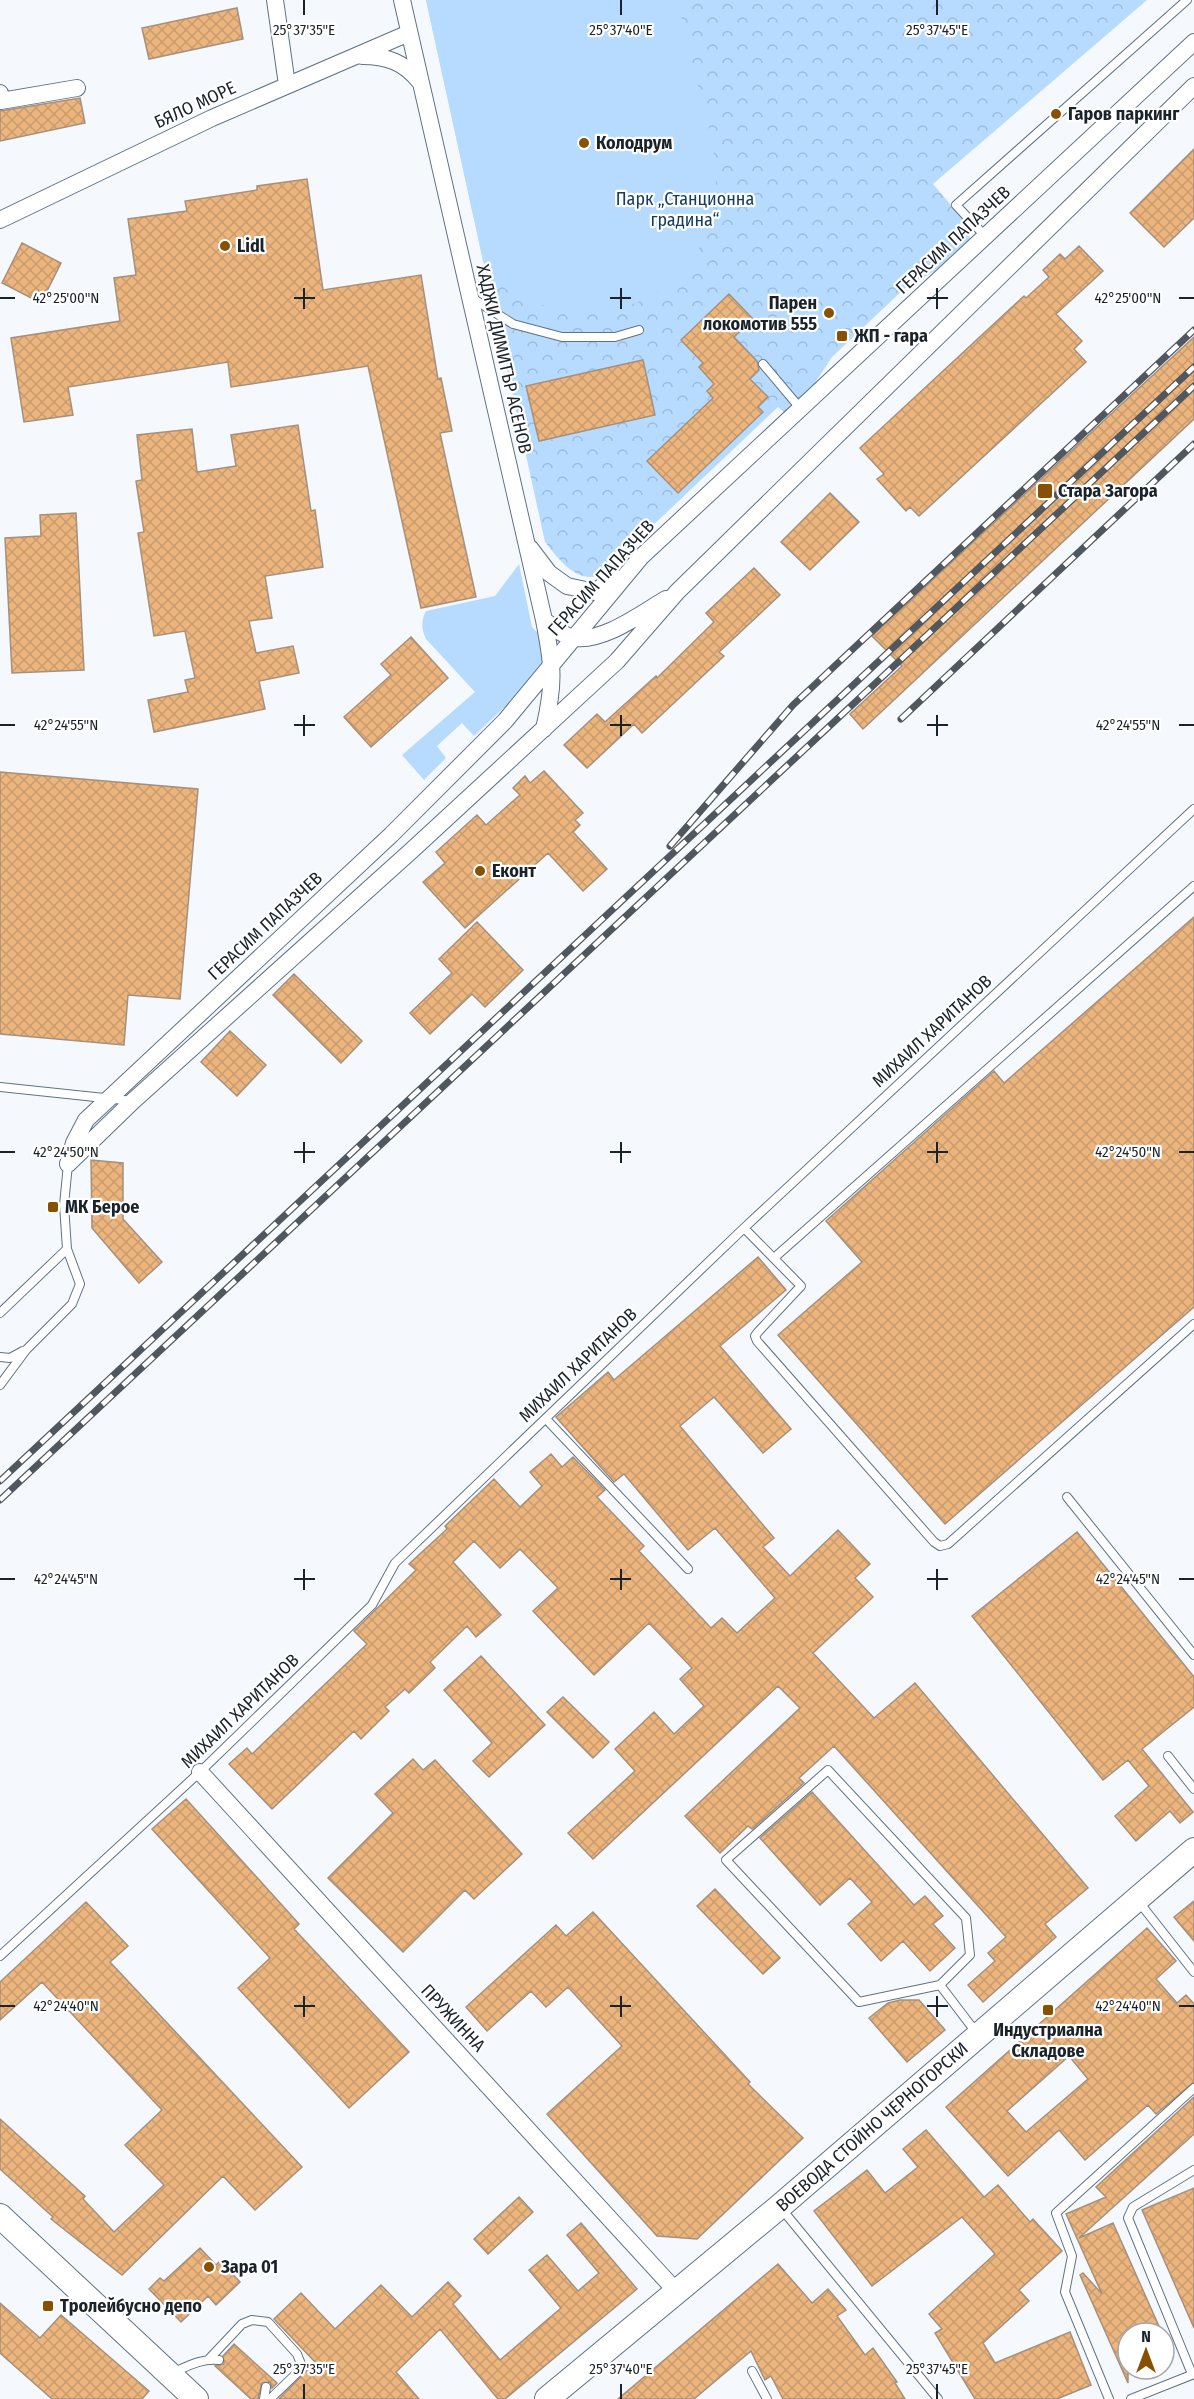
<svg xmlns="http://www.w3.org/2000/svg" width="1194" height="2399" viewBox="0 0 1194 2399" font-family="'Fira Sans Condensed',sans-serif">
<style>
.park{fill:url(#park-crowns)}
.garden{fill:#b7dbff}
.building{fill:url(#building-cross-hatch);stroke:#a5907c;stroke-width:1.5;fill-rule:evenodd}
.lines{fill:none;stroke-linecap:round;stroke-linejoin:round}
.lane-casing{stroke:#5f7285;stroke-width:10}
.street-casing{stroke:#5f7285;stroke-width:18}
.secondary-casing{stroke:#5f7285;stroke-width:26}
.lane{stroke:#fff;stroke-width:8}
.street{stroke:#fff;stroke-width:16}
.secondary{stroke:#fff;stroke-width:24}
.rail-casing{stroke:#50575e;stroke-width:7}
.rail{stroke:#fff;stroke-width:4.5;stroke-dasharray:14;stroke-linecap:butt}
.ticks{fill:none;stroke:#1b232a;stroke-width:2}
.poi-dot{fill:#885102;stroke:#fff;stroke-width:2}
.labels{text-anchor:middle;stroke-width:4.5;stroke-linejoin:round;paint-order:stroke}
.street-label{font-size:18px;fill:#1b232a;stroke:#fff}
.poi-label{font-size:18px;font-weight:bold;fill:#1b232a;stroke:#fff;text-anchor:start}
.park-label{font-size:18px;fill:#153d60;stroke:#fff}
.ticks-label{font-size:15px;text-anchor:middle;fill:#1b232a;stroke:#fff;stroke-width:4.5;stroke-linejoin:round;paint-order:stroke}
</style>
<defs>
<pattern id="park-crowns" width="20" height="18" patternUnits="userSpaceOnUse" patternTransform="scale(1.5)"><rect width="20" height="18" fill="#b7dbff"/><path d="M2 6a3 3 0 1 1 6 0M12 15a3 3 0 1 1 6 0" fill="none" stroke="#9dbcdb"/></pattern>
<pattern id="building-cross-hatch" width="8" height="8" patternUnits="userSpaceOnUse" patternTransform="scale(1.5)"><rect width="8" height="8" fill="#ecb57e"/><path d="M0 0l8 8M0 8l8-8" fill="none" stroke="#ca9b6d"/></pattern>
</defs>
<rect width="100%" height="100%" fill="#f5f9fe"/>
<path class="park" d="M426,0h721l-214,184 36,42 1,13 -32,30 -34,20 -72,68 -17,26 -31,29 -6,-5 -168,159c-3,3 -7,7 -11,9 -22,10 -43,-19 -54,-33z"/>
<path class="garden" d="M426,0h251c8,33 16,65 24,98 8,32 19,66 14,99 -4,24 -13,53 -29,71 -38,44 -102,55 -155,33 -10,-4 -24,-10 -32,-17 -6,-6 -11,-16 -16,-23z
M519,564l13,63 12,12v19l-9,20 -61,58 -12,-13 -25,23 9,12 -22,22 -22,-25 73,-63 -49,-53c-5,-11 -5,-18 0,-28l69,-15z"/>
<path class="building" d="M237,8l6,31 -94,20 -7,-31z
M80,98l5,25 -85,18v-30z
M1194,149v69l-30,29 -34,-34z
M307,179l16,111 98,-15 17,104 3,-1 11,53 -12,2 36,164 -55,11 -53,-242 -137,21 -3,-25 -160,25 5,28 -49,7 -13,-84 109,-17 -6,-43 22,-3 -8,-56 59,-8 -2,-10 72,-11v-4z
M22,243l39,20 -20,40 -39,-20z
M1079,246l24,25 -47,43 26,27 -8,8 12,13 -167,154 -9,-9 -4,4 -29,-32 7,-5 -24,-26 164,-152 2,2 23,-21 -6,-7 17,-16 5,5z
M729,294l24,25 -19,18 23,24 2,9 -9,9 18,18 -10,10 5,5 -85,81 -31,-32 66,-63 -6,-7 7,-7 -15,-17 4,-4 -22,-23z
M1194,337v82l-331,310 -13,-15 52,-48 -30,-30z
M643,360l12,55 -116,26 -13,-55z
M298,425l13,86 4,-1 8,57 -58,9 7,42 -23,3 7,32 37,-7 6,27 -40,8 6,28 -111,23 -6,-32 40,-8 -3,-12 10,-2 -10,-47 -31,5 -16,-103 6,-1 -8,-51 6,-1 -5,-45 55,-6 5,43 39,-6 -5,-31z
M830,493l29,29 -49,48 -29,-28z
M76,513l8,157 -72,3 -7,-135 36,-2 -1,-21z
M754,568l26,27 -61,57 5,4 -82,77 -8,-9 -47,44 -23,-23 33,-31 8,8 51,-46 1,2 57,-56 -8,-9z
M411,637l37,41 -77,69 -27,-30 47,-42 -10,-11z
M544,771l39,42 -8,7 5,5 -7,7 34,37 -24,22 -35,-38 -83,75 -42,-46 22,-19 -9,-11 41,-37 9,10 34,-30 -7,-7 12,-12 5,7z
M0,772l198,17 -18,210 -52,-4 -4,50 -124,-11z
M1194,917v390l-249,217 -167,-189 84,-73 -36,-41 168,-150 10,12z
M477,922l46,48 -38,37 -13,-13 -42,40 -20,-21 42,-40 -13,-14z
M294,974l68,67 -21,22 -68,-68z
M230,1031l36,34 -29,31 -36,-34z
M91,1160l32,3v56l39,43 -23,21 -47,-55z
M758,1257l28,33 -66,56 71,83 -28,24 -49,-56 -34,29 94,112 -11,9 27,29 48,-46 32,34 -15,14 18,19 -60,56 61,65 41,-35 173,205 -43,36 11,13 -73,65 -15,-17 27,-24 -7,-8 18,-16 -172,-191 -35,32 5,5 -52,46 -4,-3 -28,27 -35,-37 115,-108 -22,-22 -185,173 -25,-26 67,-62 -20,-22 39,-37 20,22 30,-28 -24,-27 12,-11 -43,-45 -55,52 -61,-64 25,-23 -38,-39 -20,19 -26,-27 -21,21 48,53 -25,22 -9,-11 -37,36 5,6 -26,25 -4,-4 -20,18 4,4 -28,28 -7,-8 -82,78 -43,-45 18,-16 5,6 115,-110 -13,-13 62,-61 -7,-6 38,-35 -2,-3 49,-47 26,28 22,-21 -12,-14 21,-18 11,13 11,-10 32,33 -8,7 47,49 -5,5 72,77 11,-10 15,15 38,-35 -60,-70 -27,22 -64,-76 -10,8 -58,-65 52,-45 6,8z
M1077,1532l117,145v30l-52,42 51,63 -13,11 -10,-12 -34,30 -21,-25 34,-30 -21,-26 -25,20 -131,-164z
M481,1656l64,69 -56,52 -16,-16 19,-18 -48,-53z
M563,1697l46,45 -16,16 -46,-46z
M413,1759l10,11 12,-10 87,94 -48,45 -9,-9 -62,62 -75,-74 65,-65 -18,-19z
M812,1792l102,113 11,-9 18,20 -10,8 22,24 -25,23 -27,-30 -22,20 -33,-37 24,-22 -22,-24 -30,27 -60,-67z
M186,1799l113,125 -5,5 115,123 -60,56 -111,-120 32,-30 -118,-129z
M715,1889l65,69 -17,16 -66,-68z
M1194,1901v40l-20,-24z
M86,1902l42,44 -18,16 192,205 -47,43 -32,-34 -101,99 -71,-56 2,-2 -53,-48v-50l85,77 -2,3 31,33 50,-47 -39,-40 37,-35 -120,-128 -42,38v-38z
M593,1912l157,170 -2,2 55,54 -106,101 -40,-3 -110,-122 75,-68 -54,-59 -22,20 -15,-16 -44,40 -21,-24 90,-82 10,11z
M1147,1928l29,33 -20,18 21,24 9,-8 8,9v78l-38,32 -8,-9 -63,55 -26,-30 -51,46 -62,-69zM1069,2056l19,23 -62,53 -19,-21z
M900,2000h19l26,30 -38,32 -38,-44 19,-15z
M1194,2097v37l-115,104 34,-15 49,110h-34v50l-48,-108 3,-2 19,21 -36,-80 40,-17 -10,-10z
M926,2130l58,67 14,-12 32,37 3,-3 29,32 -43,39 10,11 -46,42 12,20 75,-31 21,53 -34,14h-82l-40,-66 7,-4 -13,-15 66,-60 -33,-37 -90,69 -58,-75 53,-41 18,23 33,-26 -15,-18z
M1194,2188v140l-52,-118z
M519,2197l14,15 -45,42 -14,-15z
M581,2223l56,66 -132,110h-7l-58,-70 -44,43 23,27h-140l36,-37 -41,-43 27,-26 34,36 46,-44 31,32 36,-35 13,14 -8,8 47,56 61,-52 -32,-38 18,-15 31,36 21,-18 -32,-38z
M200,2248l16,17 4,-4 20,21 -24,23 -8,-9 -27,26 -32,-33 11,-11 4,3z
M778,2264l34,39 16,-14 18,21 -9,6 28,39 8,-7 24,34 -2,1 10,16h-122l-12,-23 -6,4 -14,-29 -57,48h-76z
M0,2303l40,35 21,-23 88,76 -7,8h-90l-52,-46z
M234,2344l43,39 -5,5 -2,-6 -8,1 -4,16h-7l-36,-33 9,-2 -1,-8z"/>
<g class="lines">
<g class="lane-casing">
<path id="lane" d="M985,236l-29,-31 231,-205
M472,298l41,26 49,13h53l24,-7
M763,364l37,44
M0,1087l133,14
M744,1228l57,58 -43,46 -3,4 2,5 177,201 6,4 8,-2 246,-220
M774,1258l420,-372
M0,1313l67,-64
M0,1357l10,1 13,-7
M0,1385l26,-35 46,-46 8,-20 -13,-35 -3,-44 4,-41
M546,1419l142,150
M1067,1497l127,158
M1168,1756l26,33
M1139,1902l55,70
M0,1956l200,-184 172,-167 23,-42 349,-335 450,-419
M940,1985l-81,17 -133,-142 102,-90 138,148 4,37 -30,30 38,50
M780,2207l158,192
M209,2359l33,-35 10,-4 16,2 29,32 4,10 -4,9 -27,26
M752,2371l15,28
M172,2373c16,-7 30,-15 47,-13
M1192,2374l-64,-156 5,-11 61,-37
M264,2399l2,-12
M1109,2399l-44,-107 7,-36 -16,-43 138,-125
M1131,2399l63,-25"/>
</g>
<g class="street-casing">
<path id="street" d="M275,0l12,85
M402,0l142,620c9,46 11,62 0,109
M362,56c25,0 42,6 58,26
M0,93l1,8 76,-13
M0,220l212,-102 197,-85
M530,548l19,25 18,13 28,6 19,-15
M544,620c9,7 16,14 27,17 29,8 71,-24 95,-38
M68,1164l6,-21 12,-23 305,-285 114,-114 136,-164 553,-515
M68,1164l65,-63 278,-250 206,-190 60,-69 517,-506
M200,1772l476,519"/>
</g>
<g class="secondary-casing">
<path id="secondary" d="M0,2216l196,183
M547,2399l232,-192 415,-357"/>
</g>
<use href="#lane" class="lane"/>
<use href="#street" class="street"/>
<use href="#secondary" class="secondary"/>
<g class="rail-casing">
<path id="rail" d="M901,719l293,-275
M670,846l123,-141 401,-375
M0,1481l1194,-1114
M0,1500l1194,-1114"/>
</g>
<use href="#rail" class="rail"/>
</g>
<path class="ticks" d="M304,0v15M621,0v15M937,0v15M304,288v21M621,288v21M937,288v21M0,298h15M294,298h21M610,298h21M927,298h21M1179,298h15M304,715v21M621,715v21M937,715v21M0,725h15M294,725h21M610,725h21M927,725h21M1179,725h15M304,1142v21M621,1142v21M937,1142v21M0,1152h15M294,1152h21M610,1152h21M927,1152h21M1179,1152h15M304,1569v21M621,1569v21M937,1569v21M0,1579h15M294,1579h21M610,1579h21M927,1579h21M1179,1579h15M304,1996v21M621,1996v21M937,1996v21M0,2006h15M294,2006h21M610,2006h21M927,2006h21M1179,2006h15M304,2384v15M621,2384v15M937,2384v15"/>
<g class="poi-dot">
<circle cx="1056" cy="114" r="6"/>
<circle cx="584" cy="143" r="6"/>
<circle cx="225" cy="246" r="6"/>
<circle cx="829" cy="313" r="6"/>
<rect x="836" y="330" width="12" height="12" rx="3"/>
<rect x="1037" y="483" width="16" height="16" rx="3"/>
<circle cx="480" cy="871" r="6"/>
<rect x="47" y="1201" width="12" height="12" rx="3"/>
<rect x="1042" y="2004" width="12" height="12" rx="3"/>
<circle cx="209" cy="2267" r="6"/>
<rect x="42" y="2300" width="12" height="12" rx="3"/>
</g>
<g class="labels">
<g class="street-label">
<text transform="translate(195 105) rotate(-25)" y="6">БЯЛО МОРЕ</text>
<text transform="translate(953 240) rotate(-43)" y="6">ГЕРАСИМ ПАПАЗЧЕВ</text>
<text transform="translate(504 359) rotate(77)" y="6">ХАДЖИ ДИМИТЪР АСЕНОВ</text>
<text transform="translate(601 578) rotate(-48)" y="6">ГЕРАСИМ ПАПАЗЧЕВ</text>
<text transform="translate(265 926) rotate(-43)" y="6">ГЕРАСИМ ПАПАЗЧЕВ</text>
<text transform="translate(932 1031) rotate(-43)" y="6">МИХАИЛ ХАРИТАНОВ</text>
<text transform="translate(578 1365) rotate(-44)" y="6">МИХАИЛ ХАРИТАНОВ</text>
<text transform="translate(240 1711) rotate(-44)" y="6">МИХАИЛ ХАРИТАНОВ</text>
<text transform="translate(453 2018) rotate(47)" y="6">ПРУЖИННА</text>
<text transform="translate(872 2127) rotate(-41)" y="6">ВОЕВОДА СТОЙНО ЧЕРНОГОРСКИ</text>
</g>
<g class="poi-label">
<text x="1068" y="120">Гаров паркинг</text>
<text x="596" y="149">Колодрум</text>
<text x="237" y="252">Lidl</text>
<text x="817" y="309" text-anchor="end">Парен<tspan x="817" dy="21">локомотив 555</tspan></text>
<text x="854" y="342">ЖП - гара</text>
<text x="1058" y="497">Стара Загора</text>
<text x="492" y="877">Еконт</text>
<text x="65" y="1213">МК Берое</text>
<text x="1048" y="2036" text-anchor="middle">Индустриална<tspan x="1048" dy="21">Складове</tspan></text>
<text x="221" y="2273">Зара 01</text>
<text x="60" y="2312">Тролейбусно депо</text>
</g>
<g class="park-label">
<text x="685" y="205">Парк „Станционна<tspan x="685" dy="21">градина“</tspan></text>
</g>
</g>
<g class="ticks-label">
<text x="304" y="35">25°37'35"E</text>
<text x="621" y="35">25°37'40"E</text>
<text x="937" y="35">25°37'45"E</text>
<text x="66" y="303">42°25'00"N</text>
<text x="1128" y="303">42°25'00"N</text>
<text x="66" y="730">42°24'55"N</text>
<text x="1128" y="730">42°24'55"N</text>
<text x="66" y="1157">42°24'50"N</text>
<text x="1128" y="1157">42°24'50"N</text>
<text x="66" y="1584">42°24'45"N</text>
<text x="1128" y="1584">42°24'45"N</text>
<text x="66" y="2011">42°24'40"N</text>
<text x="1128" y="2011">42°24'40"N</text>
<text x="304" y="2374">25°37'35"E</text>
<text x="621" y="2374">25°37'40"E</text>
<text x="937" y="2374">25°37'45"E</text>
</g>
<g transform="translate(1146 2351)"><circle r="28" fill="#ffffff" stroke="#a4a7aa" stroke-width="1.5"/>
<path d="M0-4.5L10 22L0 15L-10 22Z" fill="#885102"/>
<text y="-9" font-size="16" font-weight="bold" text-anchor="middle" fill="#1b232a">N</text>
</g>
</svg>
